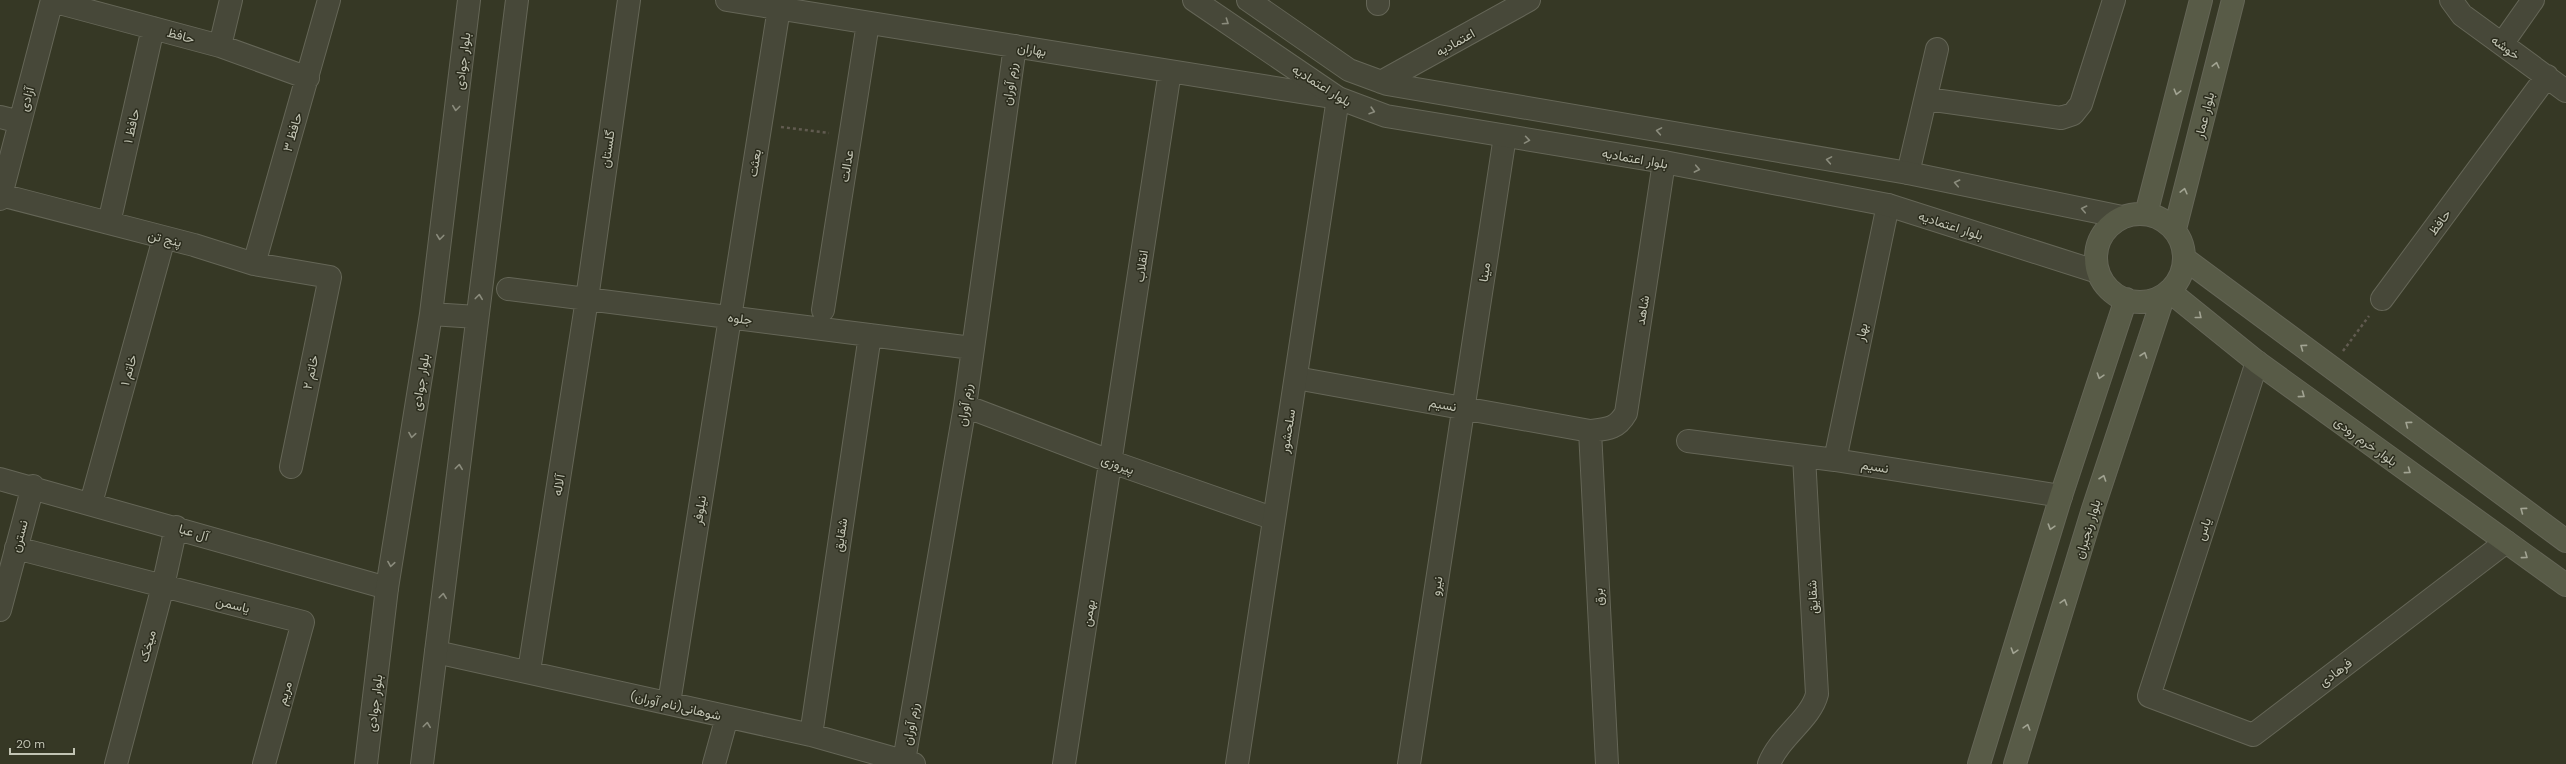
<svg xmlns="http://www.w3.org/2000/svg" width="2566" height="764" viewBox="0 0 2566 764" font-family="'DM Sans',Vazirmatn,sans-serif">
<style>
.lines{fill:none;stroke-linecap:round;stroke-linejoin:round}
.minor-casing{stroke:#656657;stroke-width:24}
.tertiary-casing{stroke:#656657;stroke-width:24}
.secondary-casing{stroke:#656657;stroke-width:24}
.path{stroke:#615b50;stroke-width:2.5;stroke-dasharray:3 3;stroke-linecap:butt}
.minor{stroke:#474839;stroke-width:22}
.tertiary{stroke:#474839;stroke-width:22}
.secondary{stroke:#585b47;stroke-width:22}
.oneway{stroke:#8b8c7d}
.oneway2{stroke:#a2a493}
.labels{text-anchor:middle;stroke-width:3;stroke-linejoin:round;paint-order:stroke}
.street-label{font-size:13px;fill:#c2c4b4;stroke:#2c2d1e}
</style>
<rect width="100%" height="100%" fill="#363825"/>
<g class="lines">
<g class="minor-casing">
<path id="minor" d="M727,0l611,98
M2451,0l11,15 104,76
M52,1l168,45 88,32
M1378,4v-4
M2502,44l31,-44
M220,46l11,-46
M1927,99l134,19 12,-4 8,-10 33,-104
M0,117l20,5
M1908,173l29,-124
M1,195l193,50 60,19 76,13 -39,190
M0,199l52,-199
M109,223l44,-195
M254,264l75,-264
M508,289l464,59
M2382,299l165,-223
M823,310l45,-287
M2257,362l-108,334 104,39 253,-193
M1296,378l294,53c17,-2 27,-2 36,-18l38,-251
M965,406l147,56 160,56
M1590,431l17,333
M1688,441l147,19 226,36
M1835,460l53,-255
M0,479l387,109
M91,503l73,-265
M16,548l287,74 -39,142
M0,610l33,-124
M436,652l375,83 103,29
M529,671l58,-372 42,-299
M669,703l110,-695
M811,735l59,-400
M904,761l61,-355 50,-360
M116,764l47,-178 13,-59
M714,764l13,-47
M1064,764l106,-693
M1409,764l96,-628
M1769,764c11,-28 42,-45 48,-70l-13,-238"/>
</g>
<g class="tertiary-casing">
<path id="tertiary" d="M1194,0l144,98 48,18 278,46 224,43 210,67
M1248,0l101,70 38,14 521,89 214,44
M1381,82l148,-82
M431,314l46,3
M366,764l21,-176 44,-274 38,-314
M422,764l95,-764
M1237,764l101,-666"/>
</g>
<g class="secondary-casing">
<path id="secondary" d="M2096 258a44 44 0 1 1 88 0a44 44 0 1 1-88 0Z
M2146,214l55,-214
M2175,229l58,-229
M2185,259l381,282
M2169,291l88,71 309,223
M1979,764l82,-268 65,-197
M2015,764l78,-255 71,-214"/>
</g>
<path class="path" d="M781,127l48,6
M2343,351l26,-35"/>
<use href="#minor" class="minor"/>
<use href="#tertiary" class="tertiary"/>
<use href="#secondary" class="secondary"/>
</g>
<defs><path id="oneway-chevron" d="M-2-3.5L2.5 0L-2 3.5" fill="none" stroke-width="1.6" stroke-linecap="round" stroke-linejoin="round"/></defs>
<g class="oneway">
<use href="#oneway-chevron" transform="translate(1226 22) rotate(34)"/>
<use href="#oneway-chevron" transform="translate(456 108) rotate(97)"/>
<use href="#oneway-chevron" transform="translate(1372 111) rotate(17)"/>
<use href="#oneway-chevron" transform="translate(1659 131) rotate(-170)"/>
<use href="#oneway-chevron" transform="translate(1527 140) rotate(9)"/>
<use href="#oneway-chevron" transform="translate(1829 160) rotate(-170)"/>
<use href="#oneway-chevron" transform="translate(1697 169) rotate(11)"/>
<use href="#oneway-chevron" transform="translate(1957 183) rotate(-168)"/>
<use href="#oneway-chevron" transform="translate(2084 209) rotate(-168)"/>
<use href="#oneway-chevron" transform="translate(440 237) rotate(97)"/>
<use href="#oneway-chevron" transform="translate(479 297) rotate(-83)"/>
<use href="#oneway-chevron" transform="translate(412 435) rotate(99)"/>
<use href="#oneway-chevron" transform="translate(459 467) rotate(-83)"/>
<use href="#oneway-chevron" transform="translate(391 564) rotate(99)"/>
<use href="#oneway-chevron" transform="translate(443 596) rotate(-83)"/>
<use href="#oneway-chevron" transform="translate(427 725) rotate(-83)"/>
</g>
<g class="oneway2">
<use href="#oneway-chevron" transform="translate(2216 65) rotate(-76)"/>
<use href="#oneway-chevron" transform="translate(2177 92) rotate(105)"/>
<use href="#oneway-chevron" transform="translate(2184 191) rotate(-76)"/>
<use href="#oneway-chevron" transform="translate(2199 316) rotate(39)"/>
<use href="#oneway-chevron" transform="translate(2303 347) rotate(-144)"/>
<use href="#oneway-chevron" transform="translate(2144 355) rotate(-71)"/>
<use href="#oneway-chevron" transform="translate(2100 376) rotate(108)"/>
<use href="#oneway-chevron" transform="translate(2302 395) rotate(36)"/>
<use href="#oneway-chevron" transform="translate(2408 424) rotate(-143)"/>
<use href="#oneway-chevron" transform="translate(2408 471) rotate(36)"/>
<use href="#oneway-chevron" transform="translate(2103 478) rotate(-71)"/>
<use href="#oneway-chevron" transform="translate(2523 510) rotate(-143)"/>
<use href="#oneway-chevron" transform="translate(2051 527) rotate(107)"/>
<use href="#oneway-chevron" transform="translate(2525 556) rotate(36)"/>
<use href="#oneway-chevron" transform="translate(2064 602) rotate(-73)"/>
<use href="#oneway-chevron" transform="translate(2014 651) rotate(107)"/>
<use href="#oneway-chevron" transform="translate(2027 727) rotate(-73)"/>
</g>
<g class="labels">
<g class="street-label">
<text transform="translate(181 35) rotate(15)" y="5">حافظ</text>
<text transform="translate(1455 42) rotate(-29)" y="5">اعتمادیه</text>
<text transform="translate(2506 47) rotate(36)" y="5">خوشه</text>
<text transform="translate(1032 49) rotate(9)" y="5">بهاران</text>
<text transform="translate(462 61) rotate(-83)" y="5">بلوار جوادی</text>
<text transform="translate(1009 84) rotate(-82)" y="5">رزم آوران</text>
<text transform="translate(1322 85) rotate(32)" y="5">بلوار اعتمادیه</text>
<text transform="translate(26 99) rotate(-75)" y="5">آزادی</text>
<text transform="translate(2204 115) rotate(-76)" y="5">بلوار عمار</text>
<text transform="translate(131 126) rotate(-77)" y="5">حافظ ۱</text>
<text transform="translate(292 132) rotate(-74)" y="5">حافظ ۳</text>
<text transform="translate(607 149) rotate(-82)" y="5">گلستان</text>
<text transform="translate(1635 158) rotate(10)" y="5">بلوار اعتمادیه</text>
<text transform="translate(754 163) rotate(-81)" y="5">بعثت</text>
<text transform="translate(846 166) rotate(-81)" y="5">عدالت</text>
<text transform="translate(2439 222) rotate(-54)" y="5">حافظ</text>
<text transform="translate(1951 225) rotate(18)" y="5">بلوار اعتمادیه</text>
<text transform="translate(165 238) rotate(14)" y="5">پنج تن</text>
<text transform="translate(1141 266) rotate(-82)" y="5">انقلاب</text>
<text transform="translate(1484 272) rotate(-81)" y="5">مینا</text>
<text transform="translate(1642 310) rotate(-81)" y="5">شاهد</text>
<text transform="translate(740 318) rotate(7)" y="5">جلوه</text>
<text transform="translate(1861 332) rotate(-78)" y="5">بهار</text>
<text transform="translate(128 370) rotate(-75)" y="5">خاتم ۱</text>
<text transform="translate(310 372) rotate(-78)" y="5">خاتم ۲</text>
<text transform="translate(420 382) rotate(-81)" y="5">بلوار جوادی</text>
<text transform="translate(1443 404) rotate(10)" y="5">نسیم</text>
<text transform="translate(964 405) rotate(-82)" y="5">رزم آوران</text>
<text transform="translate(1287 431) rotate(-81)" y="5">سلحشور</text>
<text transform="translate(2366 441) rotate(36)" y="5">بلوار خرم رودی</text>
<text transform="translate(1118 464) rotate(20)" y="5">پیروزی</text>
<text transform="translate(1875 466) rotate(9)" y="5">نسیم</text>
<text transform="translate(558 485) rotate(-81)" y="5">آلاله</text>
<text transform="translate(699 510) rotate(-81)" y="5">نیلوفر</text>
<text transform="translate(2087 529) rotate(-73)" y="5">بلوار رنجبران</text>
<text transform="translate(2203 529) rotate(-72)" y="5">یاس</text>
<text transform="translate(194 532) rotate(16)" y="5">آل عبا</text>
<text transform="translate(840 535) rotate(-82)" y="5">شقایق</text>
<text transform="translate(19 536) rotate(-75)" y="5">نسترن</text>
<text transform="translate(1436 586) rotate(-81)" y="5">نیرو</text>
<text transform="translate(1598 597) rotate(-93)" y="5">برق</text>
<text transform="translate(1812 597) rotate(-93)" y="5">شقایق</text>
<text transform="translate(233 604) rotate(14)" y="5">یاسمن</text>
<text transform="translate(1088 613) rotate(-81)" y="5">بهمن</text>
<text transform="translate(147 646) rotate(-75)" y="5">میخک</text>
<text transform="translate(2335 672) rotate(-37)" y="5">فرهادی</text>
<text transform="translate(284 693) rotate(-74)" y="5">مریم</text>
<text transform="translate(374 703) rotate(-83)" y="5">بلوار جوادی</text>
<text transform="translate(676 705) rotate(13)" y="5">شوهانی(نام آوران)</text>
<text transform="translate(910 724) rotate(-80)" y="5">رزم آوران</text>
</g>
</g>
<path d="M10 748v6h64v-6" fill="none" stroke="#c2c4b4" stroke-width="2"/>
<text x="16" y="748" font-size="12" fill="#c2c4b4" stroke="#2c2d1e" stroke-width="3" paint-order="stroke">20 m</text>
</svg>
